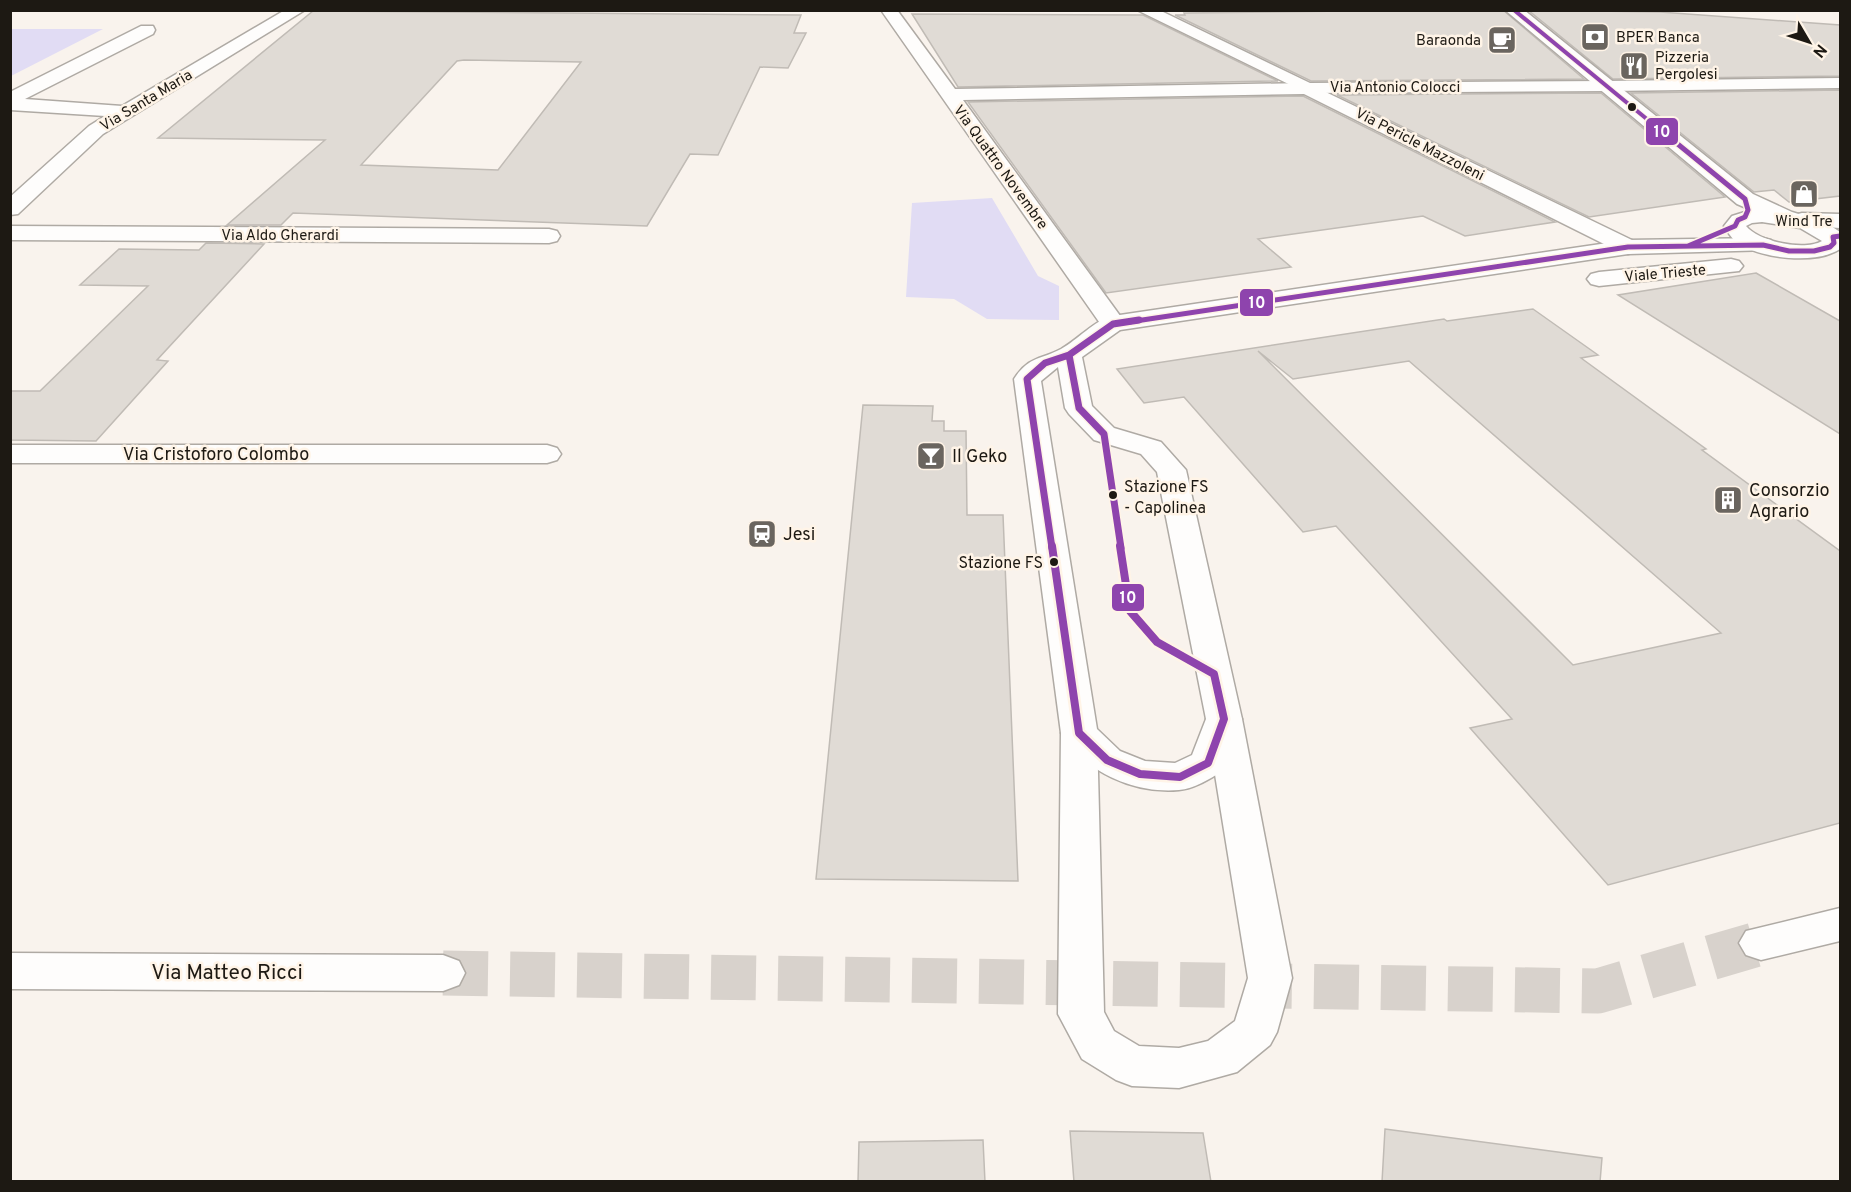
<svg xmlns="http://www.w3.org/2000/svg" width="1851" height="1192" viewBox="0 0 1851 1192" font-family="Overpass,sans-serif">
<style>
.green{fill:#e1dcf4}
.building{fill:#e0dbd5;stroke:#c0bbb5;stroke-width:1.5;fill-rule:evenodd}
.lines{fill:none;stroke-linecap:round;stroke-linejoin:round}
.secondary-tunnel{stroke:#d8d2cc;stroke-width:45;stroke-dasharray:45 22;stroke-linecap:butt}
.pedestrian-casing{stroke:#afaaa4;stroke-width:3}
.minor-casing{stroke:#afaaa4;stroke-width:3}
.tertiary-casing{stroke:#afaaa4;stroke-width:3}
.secondary-casing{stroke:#afaaa4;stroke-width:3}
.pedestrian{fill:#fefdfc;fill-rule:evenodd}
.minor{fill:#fefdfc;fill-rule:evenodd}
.tertiary{fill:#fefdfc;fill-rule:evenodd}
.secondary{fill:#fefdfc;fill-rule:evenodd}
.bus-1-far3-casing{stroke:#fff4e7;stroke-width:6}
.bus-1-far2-casing{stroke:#fff4e7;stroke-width:8}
.bus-1-far1-casing{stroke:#fff4e7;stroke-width:10}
.bus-1-casing{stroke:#fff4e7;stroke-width:13}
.bus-1-far3{stroke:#8e44ad;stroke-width:4}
.bus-1-far2{stroke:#8e44ad;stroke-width:5}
.bus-1-far1{stroke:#8e44ad;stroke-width:7}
.bus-1{stroke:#8e44ad;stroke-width:8}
.bus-dot{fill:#1d1913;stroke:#fff4e7;stroke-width:2}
.labels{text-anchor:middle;stroke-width:5;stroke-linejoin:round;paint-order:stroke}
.far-poi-label{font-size:15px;fill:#1d1913;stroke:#fff4e7;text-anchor:start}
.far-street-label{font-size:15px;fill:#1d1913;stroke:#fff4e7}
.bus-label{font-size:16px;fill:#1d1913;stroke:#fff4e7;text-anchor:start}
.street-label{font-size:18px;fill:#1d1913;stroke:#fff4e7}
.poi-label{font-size:18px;fill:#1d1913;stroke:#fff4e7;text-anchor:start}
.near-street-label{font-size:21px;fill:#1d1913;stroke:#fff4e7}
.line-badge{stroke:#fff4e7;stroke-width:2}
.badge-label{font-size:16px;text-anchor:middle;font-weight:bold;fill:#fff}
</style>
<rect width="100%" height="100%" fill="#f9f3ed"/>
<path class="green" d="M11,29h92l-92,47z
M992,198l46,78 21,10v34l-72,-1 -33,-20 -48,-2 6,-94z"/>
<path class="building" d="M1425,10h78l81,69 -273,2 -136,-66h10l-1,-2z
M1528,10l132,2 180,13v51l-227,3z
M313,11l488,4 -7,18h12l-18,35 -28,-1 -42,88 -28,-1 -43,72 -354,-13 -12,12h-54l98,-85 -167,-2zM464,60l117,2 -83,108 -137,-5 96,-104z
M912,14l231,1 135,66 -320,6z
M1840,90v106l-51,6 -15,-12 -20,2 -123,-99z
M1601,93l124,104 -136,20 -252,-122z
M1303,96l252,126 -90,14 -42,-20 -165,23 33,28 -185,26 -138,-191z
M206,243l58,1 -107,116 11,1 -72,80 -86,-1v-49h30l108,-105 -68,-1 39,-36 80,1z
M1756,273l84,48v113l-222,-139z
M1533,309l65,46 -17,3 125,91 -4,1 138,101v272l-232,62 -138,-157 42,-9 -176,-193 -33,6 -119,-135 -40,6 -27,-34 327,-50 3,2zM1258,351l35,28 116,-18 312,272 -148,32z
M863,405l70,1 -1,15h12v10h22l1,84h36l15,366 -202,-2z
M1385,1129l217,29 -2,24h-218z
M1070,1131l133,2 8,49h-137z
M983,1140l2,42h-127l1,-40z"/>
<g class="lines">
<path class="secondary-tunnel" d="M443,973l1155,18 163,-48"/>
<g class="pedestrian-casing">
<path id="pedestrian" d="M1731,259l8,2 4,5 -4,5 -140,15 -8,-2 -4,-5 4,-5 8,-2z
M10,445h537l10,3 4,6 -4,6 -10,3h-537z"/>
</g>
<g class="minor-casing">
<path id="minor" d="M285,10h20l-202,124 -85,80 -8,1v-18l79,-71 16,-10 -95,-6v-18l131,-66h12l2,4 -2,4 -128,65 97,7z
M881,10h16l58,79 352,-6 329,159 3,5 -3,5 -8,2 -8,-2 -316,-158 -341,6 163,224 -4,5 -9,3 -9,-3z
M1840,78v10l-233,3 -6,-1 -3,-4 3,-4 6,-1z
M10,226l539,3 8,2 3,5 -3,5 -8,2 -539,-3z
M1224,707l13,3 5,9 50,259 -15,54 -7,13 -33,27 -58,16 -47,-2 -16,-6 -34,-21 -24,-45 3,-281 5,-9 13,-3 13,3 5,9 7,279 10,19 25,15 40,2 29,-7 27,-20 13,-43 -42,-259 5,-9z"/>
</g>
<g class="tertiary-casing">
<path id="tertiary" d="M1137,10h22l151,73 297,-2 6,1 3,4 -3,4 -6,1 -300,2z
M1802,213l38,1v14l-46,-3 -3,-5 3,-5z
M1763,238l8,2 3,5 -3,5 -143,4 -508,76 -38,27 10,49 22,22 47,14 25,28 56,249 -21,53c-12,7 -27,17 -42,18 -45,4 -94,-18 -118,-57l-47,-354c15,-23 26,-19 47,-30 18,-10 32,-28 52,-33l515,-76zM1058,367l7,41 4,6 25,26 47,14 16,18 49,247 -14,36 -17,8 -30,-2 -25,-10 -23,-22 -56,-348z"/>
</g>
<g class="secondary-casing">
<path id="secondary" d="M1505,10h19l229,184 39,18 33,10 15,10v17c-24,16 -82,10 -105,-8 -4,-4 -8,-10 -11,-15l8,-10 19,-6 -14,-6zM1762,222l38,6 22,13c-17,10 -63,1 -76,-15l6,-3z
M1840,908v33l-79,19 -15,-5 -7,-12 7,-12z
M10,953l433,2 16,6 6,12 -6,12 -16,6 -433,-2z"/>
</g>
<use href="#pedestrian" class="pedestrian"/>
<use href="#minor" class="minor"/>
<use href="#tertiary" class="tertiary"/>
<use href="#secondary" class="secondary"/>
<g class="bus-1-far3-casing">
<path id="bus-1-far3" d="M1514,10l162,133"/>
</g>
<g class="bus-1-far2-casing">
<path id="bus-1-far2" d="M1674,141l71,58 3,11 -3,7 -7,3 -3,6 -47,20
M1129,322l499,-75 135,-2 26,6h25l16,-4 4,-4 -1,-6 7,-1"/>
</g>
<g class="bus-1-far1-casing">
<path id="bus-1-far1" d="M1069,355l44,-31 26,-4
M1052,548l-25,-169 18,-16 24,-8 10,53 25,26 17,114"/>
</g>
<g class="bus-1-casing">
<path id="bus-1" d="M1052,546l27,187 28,27 33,14 40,3 28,-14 16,-44 -10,-45 -57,-32 -27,-31 -10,-65"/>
</g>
<use href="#bus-1-far3" class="bus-1-far3"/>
<use href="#bus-1-far2" class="bus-1-far2"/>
<use href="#bus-1-far1" class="bus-1-far1"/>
<use href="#bus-1" class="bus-1"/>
</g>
<defs>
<g id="bank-square" transform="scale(1.5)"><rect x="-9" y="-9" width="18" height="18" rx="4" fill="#6a655f" stroke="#fff4e7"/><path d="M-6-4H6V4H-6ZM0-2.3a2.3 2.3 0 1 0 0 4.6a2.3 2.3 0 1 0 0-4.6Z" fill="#fff"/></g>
<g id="cafe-square" transform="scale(1.5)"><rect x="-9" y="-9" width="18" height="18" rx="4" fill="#6a655f" stroke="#fff4e7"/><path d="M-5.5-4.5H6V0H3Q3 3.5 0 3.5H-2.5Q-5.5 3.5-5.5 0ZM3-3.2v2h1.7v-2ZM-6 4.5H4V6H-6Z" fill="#fff"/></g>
<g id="restaurant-square" transform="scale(1.5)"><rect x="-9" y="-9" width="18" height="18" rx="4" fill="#6a655f" stroke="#fff4e7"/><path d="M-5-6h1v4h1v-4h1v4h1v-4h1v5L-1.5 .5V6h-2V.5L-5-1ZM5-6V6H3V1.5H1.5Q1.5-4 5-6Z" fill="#fff"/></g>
<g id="shop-square" transform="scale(1.5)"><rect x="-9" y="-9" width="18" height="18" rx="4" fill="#6a655f" stroke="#fff4e7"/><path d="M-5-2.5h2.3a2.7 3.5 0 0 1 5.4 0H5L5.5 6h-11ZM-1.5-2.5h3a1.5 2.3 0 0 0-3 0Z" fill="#fff"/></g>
<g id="bar-square" transform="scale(1.5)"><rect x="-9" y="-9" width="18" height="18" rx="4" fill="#6a655f" stroke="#fff4e7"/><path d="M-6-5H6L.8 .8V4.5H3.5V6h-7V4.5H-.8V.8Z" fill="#fff"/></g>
<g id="building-square" transform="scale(1.5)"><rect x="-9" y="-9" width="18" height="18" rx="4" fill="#6a655f" stroke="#fff4e7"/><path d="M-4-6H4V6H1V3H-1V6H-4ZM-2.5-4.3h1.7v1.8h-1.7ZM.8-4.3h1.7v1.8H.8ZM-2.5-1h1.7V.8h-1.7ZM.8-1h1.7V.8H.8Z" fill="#fff"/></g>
<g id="station-square" transform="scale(1.5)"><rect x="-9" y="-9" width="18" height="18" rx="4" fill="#6a655f" stroke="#fff4e7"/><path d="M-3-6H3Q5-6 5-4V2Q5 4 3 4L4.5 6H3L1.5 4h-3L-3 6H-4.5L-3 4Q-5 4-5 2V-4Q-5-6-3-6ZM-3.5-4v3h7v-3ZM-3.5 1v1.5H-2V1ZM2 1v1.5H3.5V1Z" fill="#fff"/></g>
</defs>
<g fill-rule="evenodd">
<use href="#bank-square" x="1595" y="37"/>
<use href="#cafe-square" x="1502" y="40"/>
<use href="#restaurant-square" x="1634" y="66"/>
<use href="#shop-square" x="1804" y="194"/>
<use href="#bar-square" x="931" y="456"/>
<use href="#building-square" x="1728" y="500"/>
<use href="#station-square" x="762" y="534"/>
</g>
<g class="bus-dot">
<circle cx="1632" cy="107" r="5"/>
<circle cx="1113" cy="495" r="5"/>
<circle cx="1054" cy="562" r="5"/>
</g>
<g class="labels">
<g class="far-poi-label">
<text x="1616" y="42">BPER Banca</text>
<text x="1481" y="45" text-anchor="end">Baraonda</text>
<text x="1655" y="62">Pizzeria<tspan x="1655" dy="17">Pergolesi</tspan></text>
<text x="1804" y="226" text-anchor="middle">Wind Tre</text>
</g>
<g class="far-street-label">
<text x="1395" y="92">Via Antonio Colocci</text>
<text transform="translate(146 100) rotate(-31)" y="5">Via Santa Maria</text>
<text transform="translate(1420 144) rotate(27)" y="5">Via Pericle Mazzoleni</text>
<text transform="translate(1001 167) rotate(54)" y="5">Via Quattro Novembre</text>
<text x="280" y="240">Via Aldo Gherardi</text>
<text transform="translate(1665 273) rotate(-5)" y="5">Viale Trieste</text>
</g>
<g class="bus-label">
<text x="1124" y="492">Stazione FS<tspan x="1124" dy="21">- Capolinea</tspan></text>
<text x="1043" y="568" text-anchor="end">Stazione FS</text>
</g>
<g class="street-label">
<text x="216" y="460">Via Cristoforo Colombo</text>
</g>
<g class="poi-label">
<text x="952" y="462">Il Geko</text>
<text x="1749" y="496">Consorzio<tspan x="1749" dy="21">Agrario</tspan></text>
<text x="783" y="540">Jesi</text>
</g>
<g class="near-street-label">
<text x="227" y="979">Via Matteo Ricci</text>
</g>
</g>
<g class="line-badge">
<rect x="1645" y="117" width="34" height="29" rx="6" fill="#8e44ad"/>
<rect x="1239" y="288" width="35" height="29" rx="6" fill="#8e44ad"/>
<rect x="1111" y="583" width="34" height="29" rx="6" fill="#8e44ad"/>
</g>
<g class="badge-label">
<text x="1662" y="137">10</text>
<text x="1257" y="308">10</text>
<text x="1128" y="603">10</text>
</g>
<rect width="1851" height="1192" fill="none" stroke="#1d1913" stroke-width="24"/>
<g transform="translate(1809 42) rotate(129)" stroke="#fff4e7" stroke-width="4.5" paint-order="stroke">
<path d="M0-4.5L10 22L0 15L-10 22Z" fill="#1d1913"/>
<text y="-9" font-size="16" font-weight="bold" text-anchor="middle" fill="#1d1913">N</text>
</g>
</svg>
